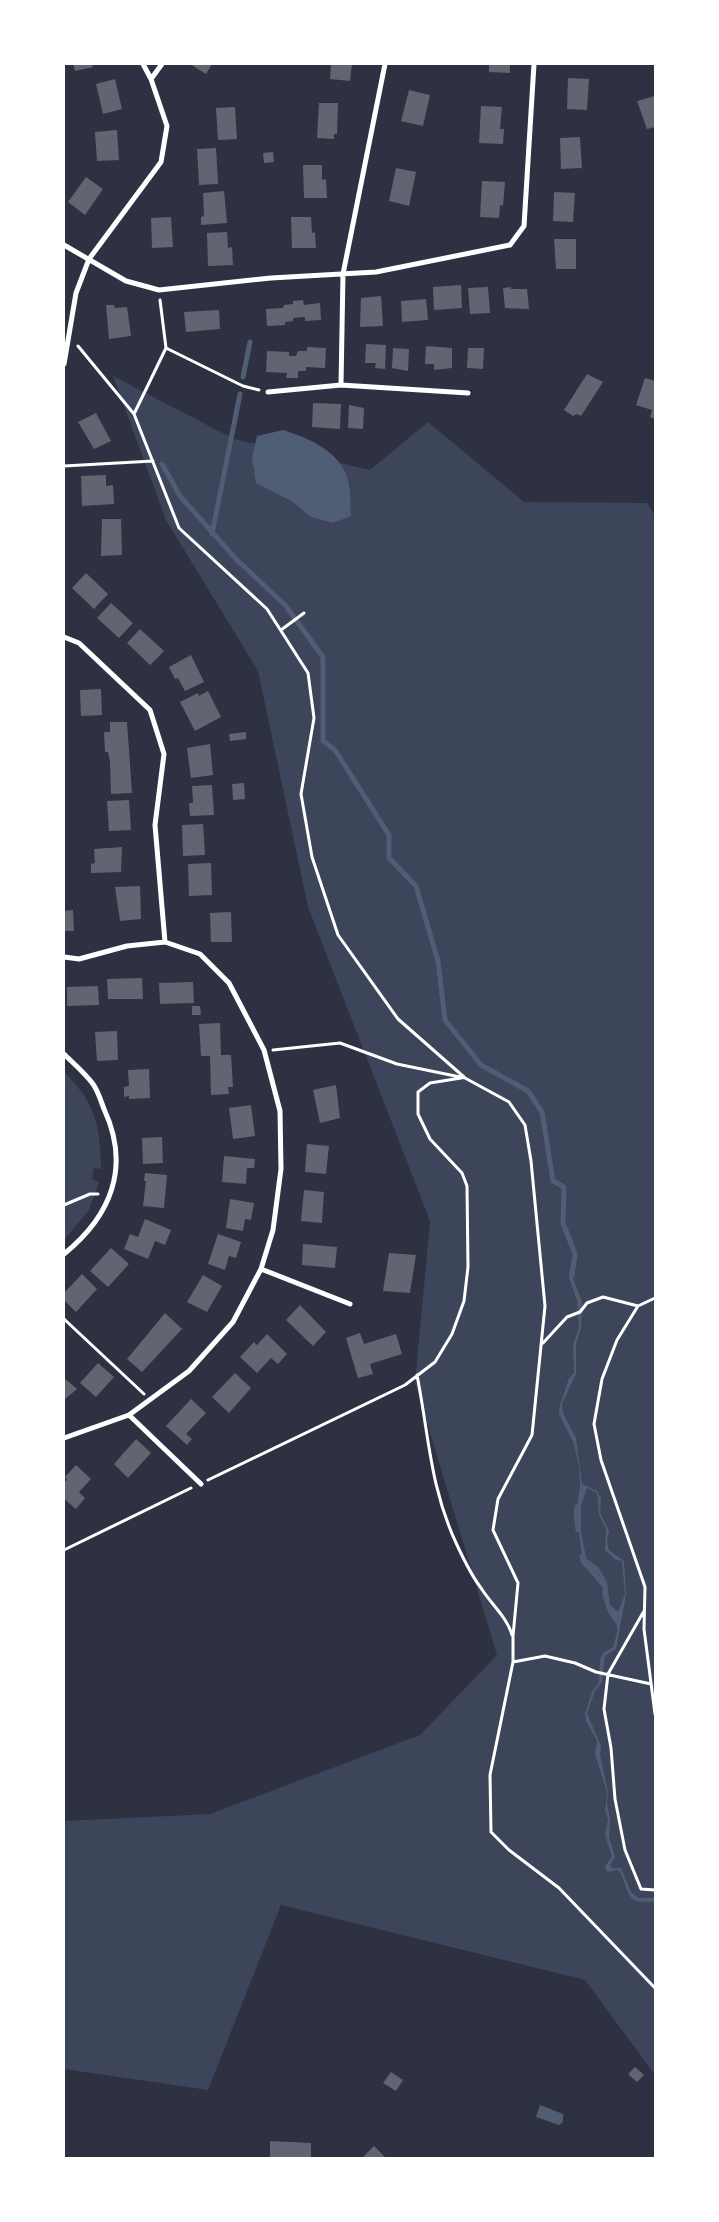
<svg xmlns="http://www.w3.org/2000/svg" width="719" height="2222" viewBox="0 0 719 2222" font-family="'Roboto Serif',serif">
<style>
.green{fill:#3c4559}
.water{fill:#4f5d75;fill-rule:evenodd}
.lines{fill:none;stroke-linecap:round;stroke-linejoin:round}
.stream{stroke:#4f5d75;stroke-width:5}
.building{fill:#626471}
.path{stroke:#fff;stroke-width:3}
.minor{stroke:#fff;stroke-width:5}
</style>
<rect width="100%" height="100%" fill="#2d3142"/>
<path class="green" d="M113,376l121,63 136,31 58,-48 96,80 123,1 8,13v1559l-70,-95 -304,-75 -73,185 -144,-21v-248l146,-7 210,-79 77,-80 -82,-272 15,-162 -122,-314 -50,-236 -92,-151z
M64,1072c32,32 36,52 37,97l-7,-1 -2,11 7,3 -10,28 -25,30z"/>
<path class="water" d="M283,430c25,8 55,20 64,47 4,12 3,27 4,39l-18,7 -22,-6 -18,-15 -37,-19 -4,-25 5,-22z
M570,1268l5,2 -2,9 9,22 -1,27 -5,16v30l-14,30 1,9 13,25 6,46 15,7 4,8 -1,14 9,18 -2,10 2,9 15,11 2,34 -10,54 -11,7 -3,26 -7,9 -8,22 14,33 -1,9 8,37 -1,11 3,17 -1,17 6,20 -5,8 2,3h9l10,24 7,6h17v3c-27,4 -26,-6 -34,-28l-4,-3 -10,2 -2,-6 7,-9 -7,-22 3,-16 -3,-8 2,-19 -12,-38 2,-13 -11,-20 -1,-8 7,-21 7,-10 1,-22 3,-7 10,-6c9,-29 2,-18 -7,-40 -3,-7 -1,-13 -1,-19 -1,-13 -14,-21 -22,-27l-7,-48 4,-27 -1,-19 -5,-23 -15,-30 1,-9 9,-27 5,-5 -1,-29 6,-16 -2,-28 -8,-22zM587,1488l10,5 2,22 7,14 -1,21 11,10 6,1 3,33 -7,18 -8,-7 -3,-23 -9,-15 -12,-9 -5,-27v-25z
M540,2105l23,9v8l-4,3 -23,-8z"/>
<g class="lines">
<path class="stream" d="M243,377l7,-35
M162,464l18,32 56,63 49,46 38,52v84l12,9 54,85v23l27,28 22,75 7,59 36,45 47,26 14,21 11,69 11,6 -1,36 12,31 -3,21
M212,534l28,-140
M577,1507l-1,6 2,17
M582,1556l1,5 22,25v11"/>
</g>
<path class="building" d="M73,64h19l1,3 -18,4z
M190,64h22l-6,10z
M331,64h21l-2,17 -20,-2z
M489,64h21v9l-21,-1z
M568,78l21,1 -2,31 -20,-1z
M115,79l7,30 -19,5 -7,-30z
M409,90l21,5 -7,31 -22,-5z
M655,96v31l-8,2 -10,-28z
M319,103h19l-1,31h-3v5l-17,-1z
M481,106l21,1 -2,22h4l-1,15 -24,-1z
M235,107l2,32 -19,1 -2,-32z
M117,130l2,30 -22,1 -2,-29z
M580,137l2,31 -21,1 -1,-31z
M216,148l2,36 -19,1 -2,-36z
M273,152l1,10 -10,1 -1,-10z
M303,165h19v15l4,-1 1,19h-23z
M396,168l20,4 -7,34 -20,-5z
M86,177l17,12 -18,26 -17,-13z
M482,181l23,1 -2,24 -3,-1 -1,13 -19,-1z
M224,191l3,32 -26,2v-8l3,-1 -1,-23z
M554,192l21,1 -2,29 -20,-1z
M171,217l2,30 -21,1 -1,-30z
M291,217h20l1,16 3,-1 1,16h-24z
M227,232l1,16 4,-1 1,18 -25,1 -1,-33z
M554,239h22v30h-20z
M461,285l1,23 -28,2 -1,-23z
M488,287l2,26 -20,1 -2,-26z
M511,287v2h16l2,20 -24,-1 -2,-20z
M381,296l2,30 -23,1 1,-29z
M426,299l2,21 -26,2 -1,-21z
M303,300l1,5 16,-2 1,17 -16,1v-4l-12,1v3l-8,1v3l-18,1 -1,-17 17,-1 1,-3 9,-1v-3z
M106,305h8l1,3 12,-1 4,29 -22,3z
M219,310l1,19 -34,3 -2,-20z
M366,344l20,1 -1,24 -10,-1 1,-5h-11z
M426,346l26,2v20l-18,2v-6h-9z
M307,347l19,1 -1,20 -19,-1v4h-8v7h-12l1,-5 -21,-1 1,-21 22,1v4h7l2,-5h9z
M393,348l16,1 -1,22 -16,-3z
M468,348h16l-1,21 -16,-1z
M587,374l16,8 -22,34 -4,-2 -4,2 -9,-6z
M645,378l10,3v38l-5,-2 2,-7 -16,-5z
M313,403l28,1 -1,25 -28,-2z
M349,405l15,3 -1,21 -15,-1z
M96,413l15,28 -17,8 -16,-27z
M106,475v11l7,-1 1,19 -32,2 -1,-30z
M102,519h19l1,36 -21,1z
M86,573l22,21 -14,15 -22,-21z
M111,603l22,20 -14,15 -22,-20z
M140,629l24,22 -14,14 -23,-22z
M191,655l13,27 -19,9 -7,-13 -3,1 -6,-12z
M101,689l1,26 -21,1 -1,-26z
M208,691l13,26 -26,14 -15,-29 18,-9 1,3z
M110,722h17l5,71 -21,1 -1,-32 -2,-10h-3l-1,-20h6z
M246,732v7l-16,2 -1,-7z
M210,744l3,31 -22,3 -4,-30z
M244,783l1,16 -12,1 -1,-16z
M212,785l2,30 -24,1 -1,-13h4l-1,-17z
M129,800l2,30 -22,1 -2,-30z
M203,824l2,31 -22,1 -1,-31z
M122,847l-1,25 -30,1v-9l4,-1 -1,-14z
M211,863l1,32 -23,1 -1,-32z
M140,886l1,33 -21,2 -5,-34z
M73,910l1,21h-10v-20z
M231,912l1,30h-21l-1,-29z
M142,978l1,21h-35l-1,-20z
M193,982l1,21 -34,1 -1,-21z
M98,986l1,19 -32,1v-19z
M192,1006h8l1,9h-9z
M220,1023l1,32h10l2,32h-5l1,7 -18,1 -1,-39h-9l-2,-32z
M117,1031l1,29 -21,1 -2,-29z
M149,1069l1,29 -21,1v-3l-5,1v-10l5,-1 -1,-16z
M336,1085l4,33 -20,5 -7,-33z
M251,1105l4,31 -22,3 -4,-31z
M162,1137l1,26 -20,1 -1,-26z
M307,1144l22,2 -3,28 -21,-2z
M224,1156l31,3 -1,9h-7l-1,16 -24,-2z
M145,1173l22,2 -3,33 -21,-2 3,-25h-2z
M304,1190l20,2 -2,31 -21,-2z
M230,1199l24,4 -3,17 -6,-1 -2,12 -17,-3z
M145,1219l26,11 -6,15 -10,-4 -7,18 -24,-10 6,-15 8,3z
M218,1234l23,8 -5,16 -7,-2 -4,14 -17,-6z
M303,1244l34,3 -2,21 -33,-3z
M111,1248l18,16 -21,23 -18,-16z
M389,1253l27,2 -6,38 -27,-2z
M82,1274l15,15 -21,23 -12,-12v-7z
M203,1275l19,11 -15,26 -20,-10z
M300,1305l26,27 -13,14 -27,-26z
M165,1313l17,16 -40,43 -15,-13z
M360,1333l4,11 32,-10 6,20 -32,10 3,10 -15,4 -12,-40z
M267,1334l20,20 -9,10 -7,-6 -14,15 -17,-16 14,-15 3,3z
M98,1363l16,14 -18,20 -16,-14z
M235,1373l16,15 -22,25 -17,-16z
M64,1378l13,11 -13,11z
M191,1399l15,14 -20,21 6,5 -5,6 -21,-19z
M136,1439l15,14 -23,25 -14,-14z
M76,1465l15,14 -12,13 6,6 -9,11 -12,-10v-16l3,-3 -2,-3z
M635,2067l9,8 -7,7 -9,-8z
M391,2072l12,8 -7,11 -13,-8z
M270,2141l41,2v15h-41z
M374,2146l12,12h-24z"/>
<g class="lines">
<path class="path" d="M78,346l56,68 45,114 88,81 41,64 6,45 -13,76 11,63 26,78 60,84 66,58
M166,348l77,38 16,4
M134,414l32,-66 -6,-48
M64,466l89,-5
M281,630l23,-17
M273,1050l67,-7 57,21 68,14 44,24 16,23 6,36 14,145 -13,129 -34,64 -5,31 25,53 -5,53v26l-23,113 1,57 18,18 50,38 96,100
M64,1205l26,-11h8
M655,1298l-17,8 -21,34 -15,39 -8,45 7,36 44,127 -1,42 11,85
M64,1319l80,75
M543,1343l24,-26 13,-5 7,-9 16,-6 35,9
M417,1375c12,61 13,113 40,170 7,15 14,30 24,43 10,16 26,29 31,47
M208,1480l197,-95 30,-23 17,-28 12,-33 4,-34 -1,-81 -5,-13 -32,-34 -12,-25v-22l12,-9 31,-5
M64,1550l127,-62
M644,1611l-36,63 -4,35 7,39 4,51 10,51 16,39 14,1
M513,1662l32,-6 30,7 21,9 55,12"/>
<path class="minor" d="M151,79l11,-15
M64,245l62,36 33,9 112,-12 105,-6 134,-27 14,-19 10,-162
M64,364l12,-71 13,-34 72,-97 6,-36 -16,-47 -8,-15
M341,385l2,-111 42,-210
M268,392l73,-7 127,8
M64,637l15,6 71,67 14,44 -9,71 10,117
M64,957l15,2 48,-13 38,-4 35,12 29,29 35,67 16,61 1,58 -8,61 -12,39 -28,53 -44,49 -60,44 -65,23
M64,1054c9,9 21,19 29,30 5,7 8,17 11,25 27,58 7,107 -40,145
M261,1269l89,35
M129,1415l72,69"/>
</g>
<rect width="719" height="2222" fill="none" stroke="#ffffff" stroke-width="130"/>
</svg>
